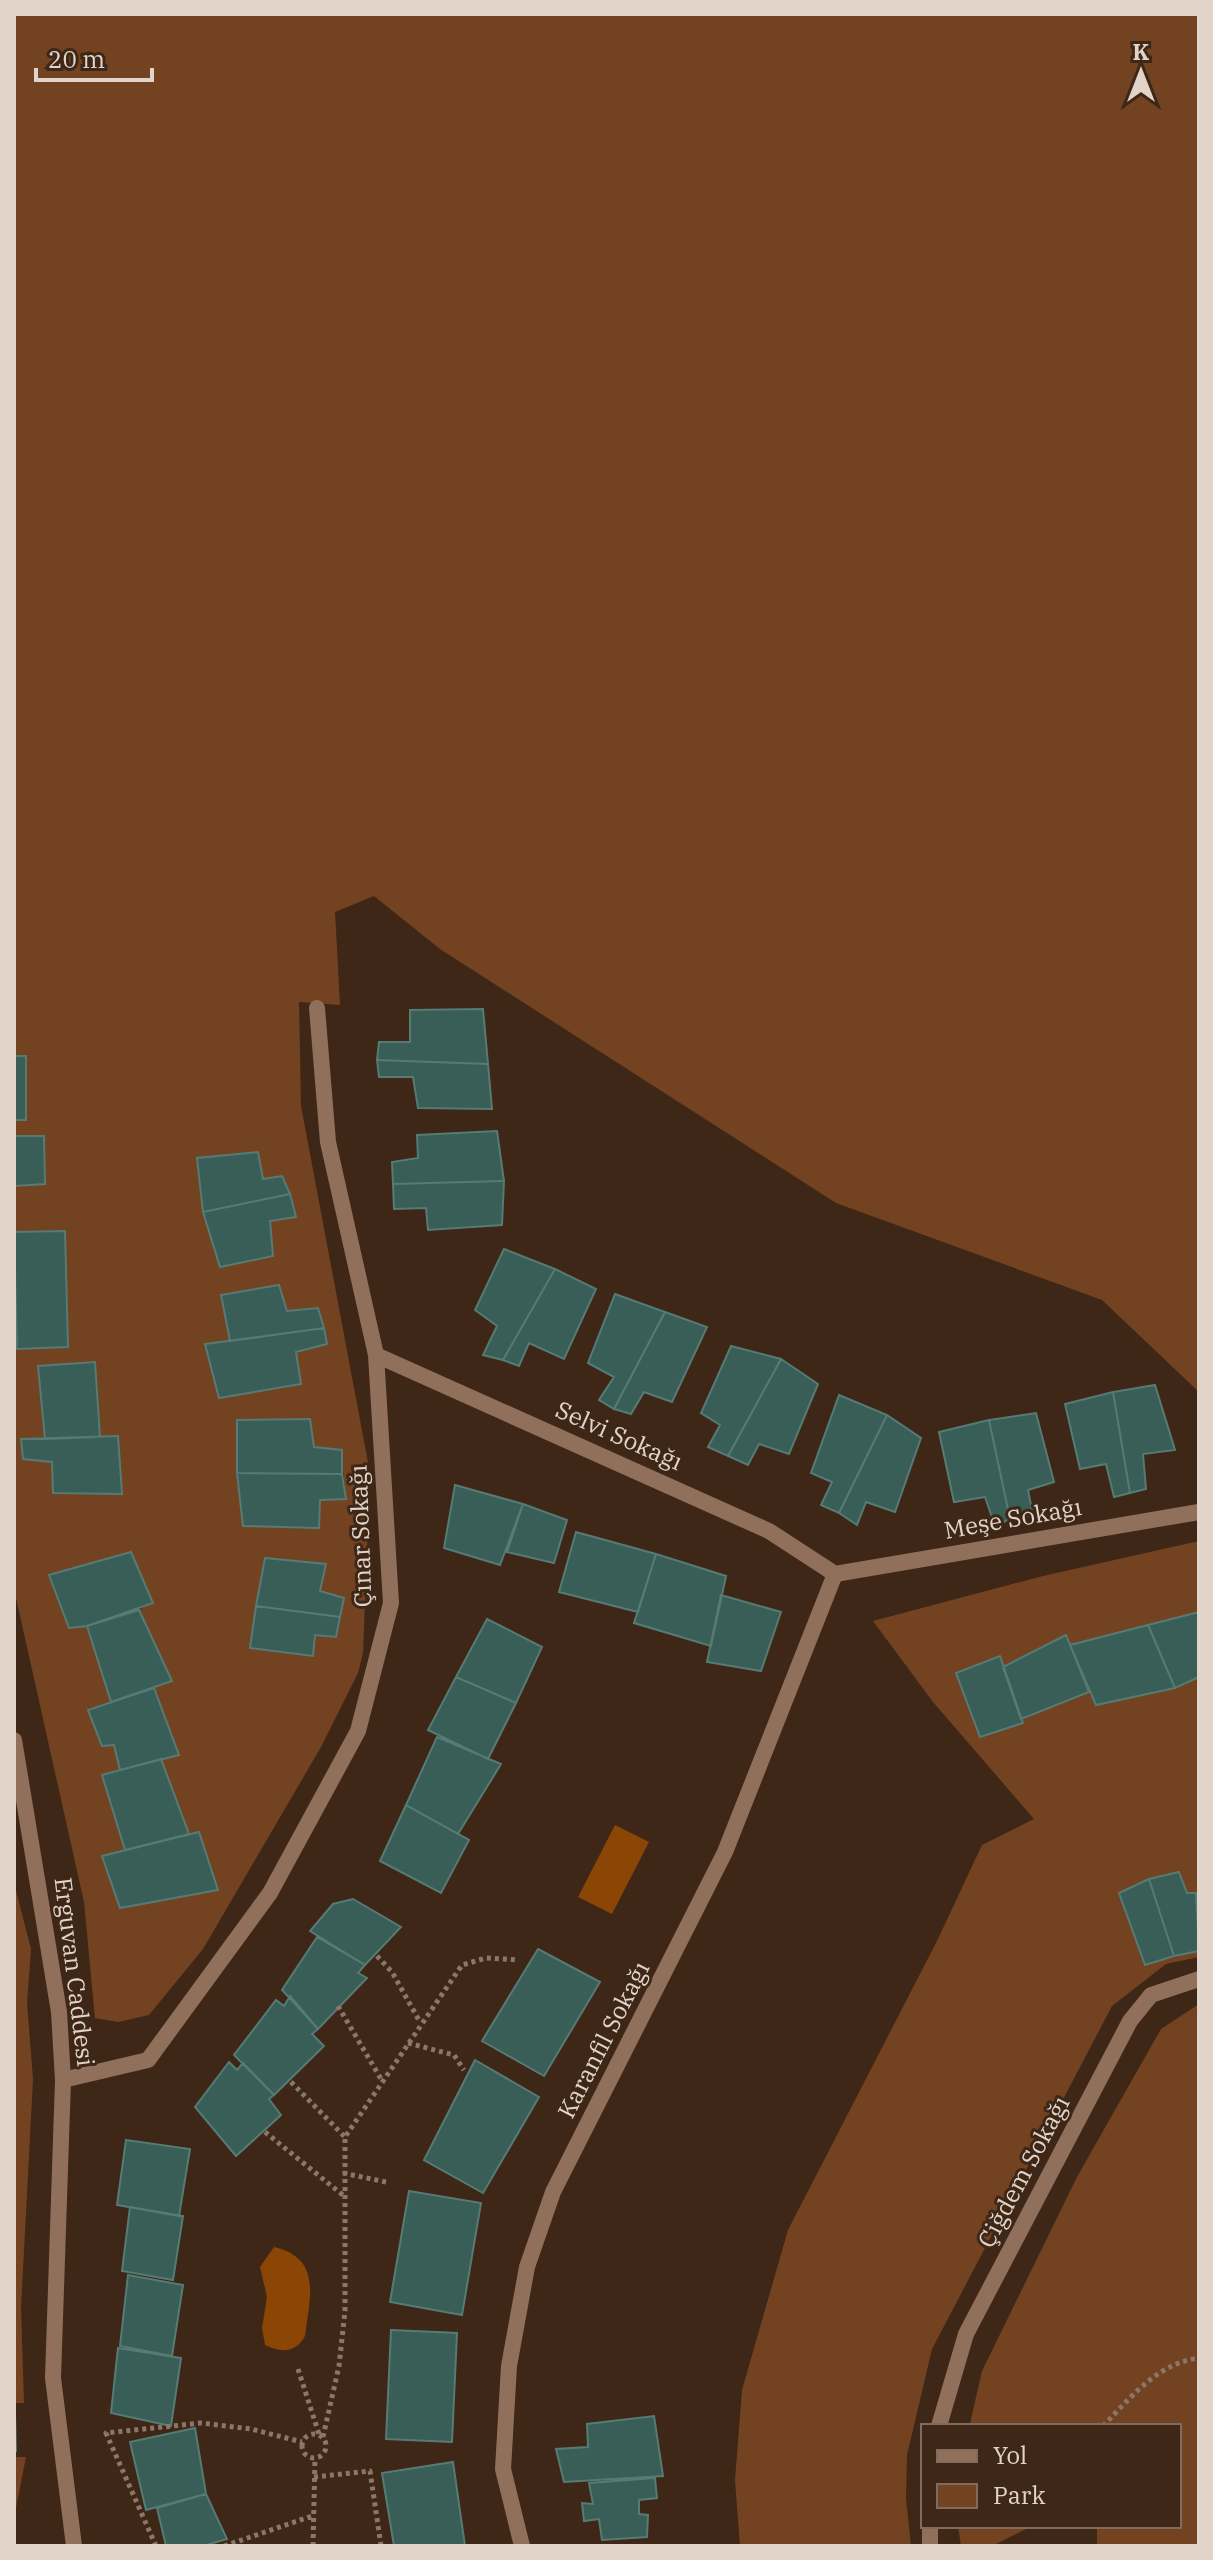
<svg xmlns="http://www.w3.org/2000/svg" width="1213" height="2560" viewBox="0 0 1213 2560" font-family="'IBM Plex Serif',serif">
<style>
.green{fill:#734321;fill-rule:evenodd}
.water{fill:#8b4504}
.building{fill:#395d57;stroke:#567b74;stroke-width:2}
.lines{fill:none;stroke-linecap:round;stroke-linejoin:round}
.path{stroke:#8a776a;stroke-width:5;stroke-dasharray:4 4;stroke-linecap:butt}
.minor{stroke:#91705b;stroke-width:16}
.labels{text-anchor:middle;stroke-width:6;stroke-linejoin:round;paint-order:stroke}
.street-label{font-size:24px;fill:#e3d4ca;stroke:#3e2717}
</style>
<rect width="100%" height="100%" fill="#3e2717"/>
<path class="green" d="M14,14h1185v1378l-97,-92 -266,-97 -396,-254 -66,-53 -39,16 5,93 -41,-3 2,104 69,367 -7,180 -5,20 -37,74 -118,202 -54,66 -31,7 -23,-4 -11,-116 -70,-313zM258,1153l5,26 19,-3 8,18 -20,27 3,35 -53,11 -17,-55 -6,-54zM221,1295l66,16 31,-3 8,36 -30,8 5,32 -81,14 10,-57zM94,1363l6,74h18l4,57 -69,-1 -1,-31 -28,-3 -3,-19 24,-1 -7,-73zM310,1419l4,28 27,4 5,48 -26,1 -1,28 -76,-3 -6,-104zM131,1552l22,50 -14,8 33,70 -18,8 25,66 -18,5 28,75 10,-2 19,58 -97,18 -18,-52 22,-6 -23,-74 18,-6 -6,-25h-12l-14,-35 23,-8 -24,-76 -19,1 -19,-52zM325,1564l-5,27 24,8 -8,37 -21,-1 -2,21 -63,-8z
M1199,1541v71l-129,33 -4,-9 -63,31 -3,-10 -44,16 24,64 42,-14 -1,-4 68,-27 7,13 78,-17 25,-11v232l-3,-16h-9l-42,71 54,-13v6l-33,7 -54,42 -180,343 -25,106 -1,44 5,47h-171l-5,-66 7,-90 46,-160 149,-289 45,-96 52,-26 -101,-117 -60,-81 170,-45z
M14,1883l17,66 -4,54 6,76 -12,229 3,95h-10z
M1199,2004v542h-102v-20h82v-100h-209l1,-7 11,-48 95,-194 84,-148z
M14,2457h12l-12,61z
M958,2526h102l-34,3 -34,17h-31z"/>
<path class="water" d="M615,1825l34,17 -37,72 -34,-17z
M274,2247c48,11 36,50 31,89 -9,17 -24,17 -40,9l-3,-17 5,-31 -7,-30z"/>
<path class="building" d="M483,1009l5,55 -111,-4 2,-18h31v-32z
M14,1056h12v64h-12z
M377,1060l111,4 4,45 -74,-1 -5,-31h-34z
M497,1131l7,50 -111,3 -1,-22 26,-4 -1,-23z
M14,1136h30l1,48 -31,2z
M258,1152l5,27 19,-3 8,18 -87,18 -6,-54z
M504,1181l-2,44 -74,5 -2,-22 -32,1 -1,-25z
M290,1194l6,23 -26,4 3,35 -53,11 -17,-55z
M65,1231l3,116 -51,2 -3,-117z
M504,1249l51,20 -52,91 -20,-5 14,-29 -22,-16z
M555,1269l41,20 -32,70 -35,-16 -10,23 -16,-6z
M279,1285l8,26 31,-3 6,20 -94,13 -9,-46z
M615,1294l50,18 -51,97 -15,-9 15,-23 -26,-14z
M665,1312l42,15 -35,75 -28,-10 -13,22 -17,-5z
M324,1328l3,16 -31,8 5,32 -82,14 -14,-54z
M731,1346l50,13 -53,97 -20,-9 12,-22 -19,-12z
M781,1359l37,25 -29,70 -30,-10 -11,21 -20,-9z
M95,1362l5,75 -55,2 -7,-73z
M1155,1385l20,65 -32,4 3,35 -16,4 -17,-101z
M1113,1392l17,101 -16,4 -8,-33 -26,5 -15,-65z
M839,1395l48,20 -48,98 -18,-8 11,-23 -21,-9z
M1036,1413l18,69 -26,8 5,25 -23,4 -21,-99z
M887,1415l34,23 -26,74 -29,-10 -9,23 -18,-12z
M310,1419l4,28 28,3v24l-105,-1v-53z
M989,1420l21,99 -15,7 -10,-29 -31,5 -15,-70z
M118,1436l4,58 -69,-1 -1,-31 -29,-3 -2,-20z
M237,1473l105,1 4,25 -26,1 -1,28 -76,-2z
M455,1485l68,19 -23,61 -56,-17z
M523,1504l44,16 -13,43 -47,-11z
M576,1532l80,22 -18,58 -79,-20z
M131,1552l22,51 -66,23 -18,2 -20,-53z
M656,1554l70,22 -15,70 -77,-23z
M265,1558l61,6 -6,27 24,7 -4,19 -84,-11z
M721,1595l60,17 -20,59 -54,-9z
M256,1606l84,11 -4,20 -21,-2 -2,21 -63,-8z
M139,1610l33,71 -61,21 -24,-76z
M1199,1612v65l-24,11 -27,-63z
M487,1619l55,28 -26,56 -60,-26z
M1148,1625l27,63 -79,17 -26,-60z
M1066,1635l23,57 -68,27 -18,-52z
M1000,1656l23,67 -43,14 -24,-64z
M456,1677l60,26 -28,56 -60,-29z
M154,1688l25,67 -59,15 -6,-25 -12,1 -14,-36z
M437,1737l64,27 -43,70 -52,-29z
M161,1759l28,75 -64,16 -23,-75z
M406,1805l63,35 -28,53 -61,-32z
M199,1832l19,58 -98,18 -18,-52z
M1179,1872l8,21h9l3,58 -25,5 -25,-77z
M1149,1879l25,77 -29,9 -26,-72z
M353,1899l48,28 -36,38 -55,-34 23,-27z
M317,1937l48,28 -7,8 9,5 -49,51 -36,-39z
M538,1949l62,33 -56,94 -62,-35z
M290,1996l28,33 -6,5 12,12 -50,49 -40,-40 42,-55 8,6z
M475,2060l64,37 -56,96 -59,-33z
M229,2062l8,8 6,-7 31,32 -5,4 12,16 -45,41 -41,-49z
M126,2140l64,9 -11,67 -62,-11z
M409,2191l72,12 -19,112 -72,-13z
M130,2207l53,9 -10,64 -51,-9z
M128,2275l55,10 -11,71 -52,-10z
M391,2330l66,3 -5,109 -66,-3z
M118,2348l63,10 -10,68 -60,-13z
M14,2412h1l1,39h-2z
M654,2416l9,60 -99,6 -8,-33 32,-2 -1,-23z
M195,2428l11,66 -60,16 -16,-68z
M453,2462l12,84h-71l-12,-73z
M655,2478l2,20 -18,2v14l9,1 -1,22 -45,3 -3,-21 -15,2 -2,-18 11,1 -4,-21z
M206,2494l21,45 -24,7h-37l-9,-38z"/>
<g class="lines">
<path class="path" d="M377,1956l15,16 28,50
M338,2006l43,73
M408,2043l46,12 10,15
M291,2082l54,55
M265,2132l79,64
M343,2173l43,9
M298,2369l21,65
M1103,2426c28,-29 55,-63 96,-68
M302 2446a12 12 0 1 1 24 0a12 12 0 1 1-24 0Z
M323,2437l16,-71 6,-55v-174l117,-172 24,-7 32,2
M314,2477l56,-6 11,75
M156,2546l-50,-113 95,-10 50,6 51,13
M224,2546l88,-30
M313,2546l2,-88"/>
<path class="minor" d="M376,1355l393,176 66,43
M835,1574l364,-62
M14,1740l45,272 4,68 -10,298 21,168
M63,2080l85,-20 122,-167 88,-162 33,-128 -15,-248 -48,-213 -11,-134
M939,2426l27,-92 164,-313 21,-26 48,-16
M522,2546l-19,-77 6,-103 18,-99 26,-75 172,-340 110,-278
M930,2546v-20"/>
</g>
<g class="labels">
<g class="street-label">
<text transform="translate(619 1436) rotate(24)" y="8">Selvi Sokağı</text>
<text transform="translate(1013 1519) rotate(-10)" y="8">Meşe Sokağı</text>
<text transform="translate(361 1536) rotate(-92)" y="8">Çınar Sokağı</text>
<text transform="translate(74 1972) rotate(83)" y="8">Erguvan Caddesi</text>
<text transform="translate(604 2040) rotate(-63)" y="8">Karanfil Sokağı</text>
<text transform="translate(1024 2172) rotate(-62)" y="8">Çiğdem Sokağı</text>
</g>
</g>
<rect width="1213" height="2560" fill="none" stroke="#e3d4ca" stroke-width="32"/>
<rect x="921" y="2424" width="260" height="104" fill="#3e2717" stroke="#806c5f" stroke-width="2"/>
<rect x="937" y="2450" width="40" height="12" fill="#91705b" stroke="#806c5f" stroke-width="2"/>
<text x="993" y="2464" font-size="24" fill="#e3d4ca">Yol</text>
<rect x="937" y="2484" width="40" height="24" fill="#734321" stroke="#806c5f" stroke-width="2"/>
<text x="993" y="2504" font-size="24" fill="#e3d4ca">Park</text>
<g transform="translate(1141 72)" stroke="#3e2717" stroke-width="6" paint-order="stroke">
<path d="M0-6L14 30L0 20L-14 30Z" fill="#e3d4ca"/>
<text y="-12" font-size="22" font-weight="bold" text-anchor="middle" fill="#e3d4ca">K</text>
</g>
<path d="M36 68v12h116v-12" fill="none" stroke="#e3d4ca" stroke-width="4"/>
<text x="48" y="68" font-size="24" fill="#e3d4ca" stroke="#3e2717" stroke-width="6" paint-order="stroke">20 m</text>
</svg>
